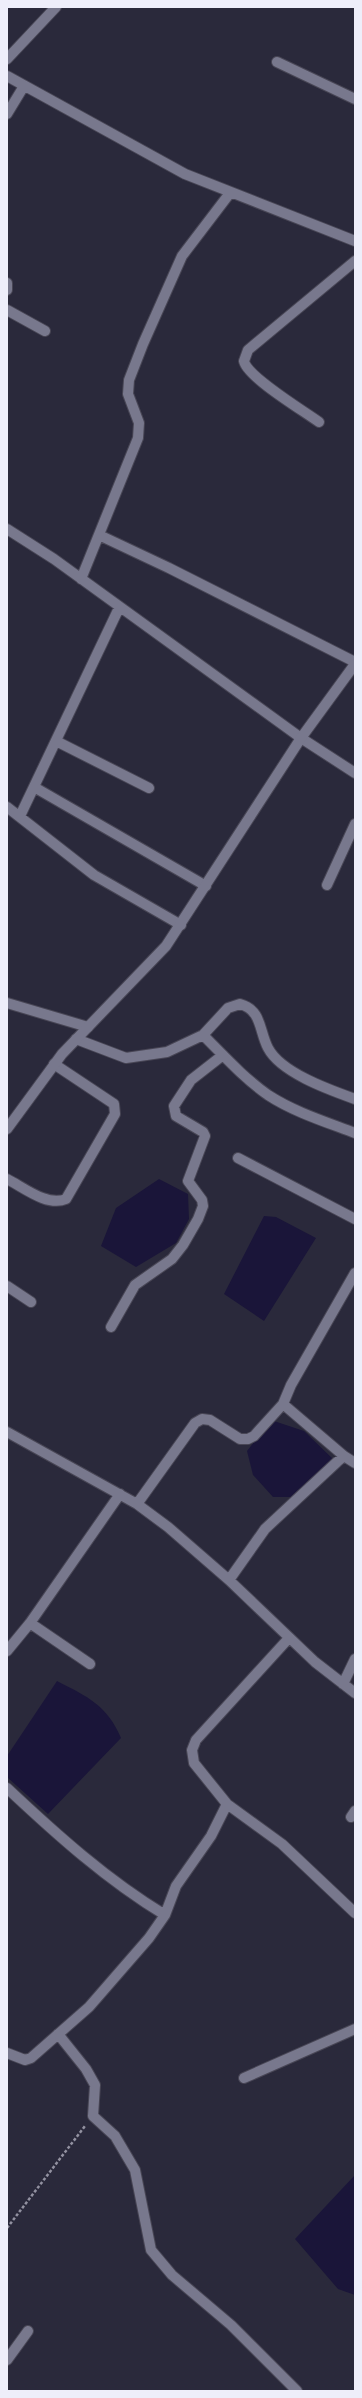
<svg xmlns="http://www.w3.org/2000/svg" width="362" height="2398" viewBox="0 0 362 2398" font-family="Mulish,sans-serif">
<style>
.water{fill:#1a1539}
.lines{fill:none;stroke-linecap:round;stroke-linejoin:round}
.street-casing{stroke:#484655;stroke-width:12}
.secondary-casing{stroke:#484655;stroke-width:12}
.path{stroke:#9291a0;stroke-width:2.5;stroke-dasharray:3 2;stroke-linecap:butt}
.street{stroke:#78788d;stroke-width:10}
.secondary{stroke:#78788d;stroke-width:10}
</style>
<rect width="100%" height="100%" fill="#2a293b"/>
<path class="water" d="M159,1179l29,15 1,25 -13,24 -40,24 -35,-21 15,-38z
M264,1216l12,1 40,21 -52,83 -40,-27z
M271,1420l33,11 29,28 -37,38h-23l-20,-22 -6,-24z
M57,1681c31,16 50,24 64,57l-73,76 -41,-37v-21z
M355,2175v120l-17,-6 -43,-50z"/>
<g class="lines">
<g class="street-casing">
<path id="street" d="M7,59l49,-52
M277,62l78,37
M7,76l178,98 170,67
M7,114l17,-28
M7,283v7
M7,310l38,21
M319,422c-15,-11 -72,-45 -75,-61l4,-11 107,-89
M7,529l47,30 247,179 54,35
M99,535l70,33 186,94
M81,579l57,-141 1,-15 -11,-29 1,-14 14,-36 39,-88 48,-63
M56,741l93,47
M34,787l172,99
M7,807l87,68 87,50
M20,816l99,-208
M327,885l28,-61
M7,1003l81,24
M203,1035c21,21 41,43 65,60 26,17 58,27 87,38
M76,1039l50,19 41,-6 36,-17 25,-27 12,-4c22,6 19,27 28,44 13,25 62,42 87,51
M238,1158l117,61
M7,1179c16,8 40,28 59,20l49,-85 -1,-10 -60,-40
M7,1286l24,16
M111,1327l24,-42 37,-26 11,-14 15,-26 5,-13 -1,-6 -14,-19 17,-45 -2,-4 -27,-16 -2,-10 17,-26 32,-25
M7,1432l130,72 31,23 61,53 86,82 40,31
M344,1456l-61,-52 8,-19 64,-112
M137,1504l58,-81 7,-4 8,1 30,19h8l6,-3 29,-32
M229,1580l36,-51 72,-67 7,-6 11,7
M30,1623l90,-129
M7,1651l23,-28 60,41
M343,1684l12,-25
M7,1788c49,46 100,92 158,127l-16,23 -60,69 -58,51 -6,2 -18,-7
M227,1804l55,40 73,69
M351,1817l4,-6
M165,1915l11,-29 35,-50 16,-32 -33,-41 -2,-13 4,-10 93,-102
M58,2034l28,35 9,16 -2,31 22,20 20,34 16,80 21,25 59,50 66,66
M244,2078l111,-49
M7,2360l21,-29"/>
</g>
<g class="secondary-casing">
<path id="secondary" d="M7,1129l55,-75 104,-108 135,-208 54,-74"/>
</g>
<path class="path" d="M7,2228l78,-102"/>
<use href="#street" class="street"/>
<use href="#secondary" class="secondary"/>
</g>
<rect width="362" height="2398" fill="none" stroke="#eeeefa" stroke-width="16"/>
</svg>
